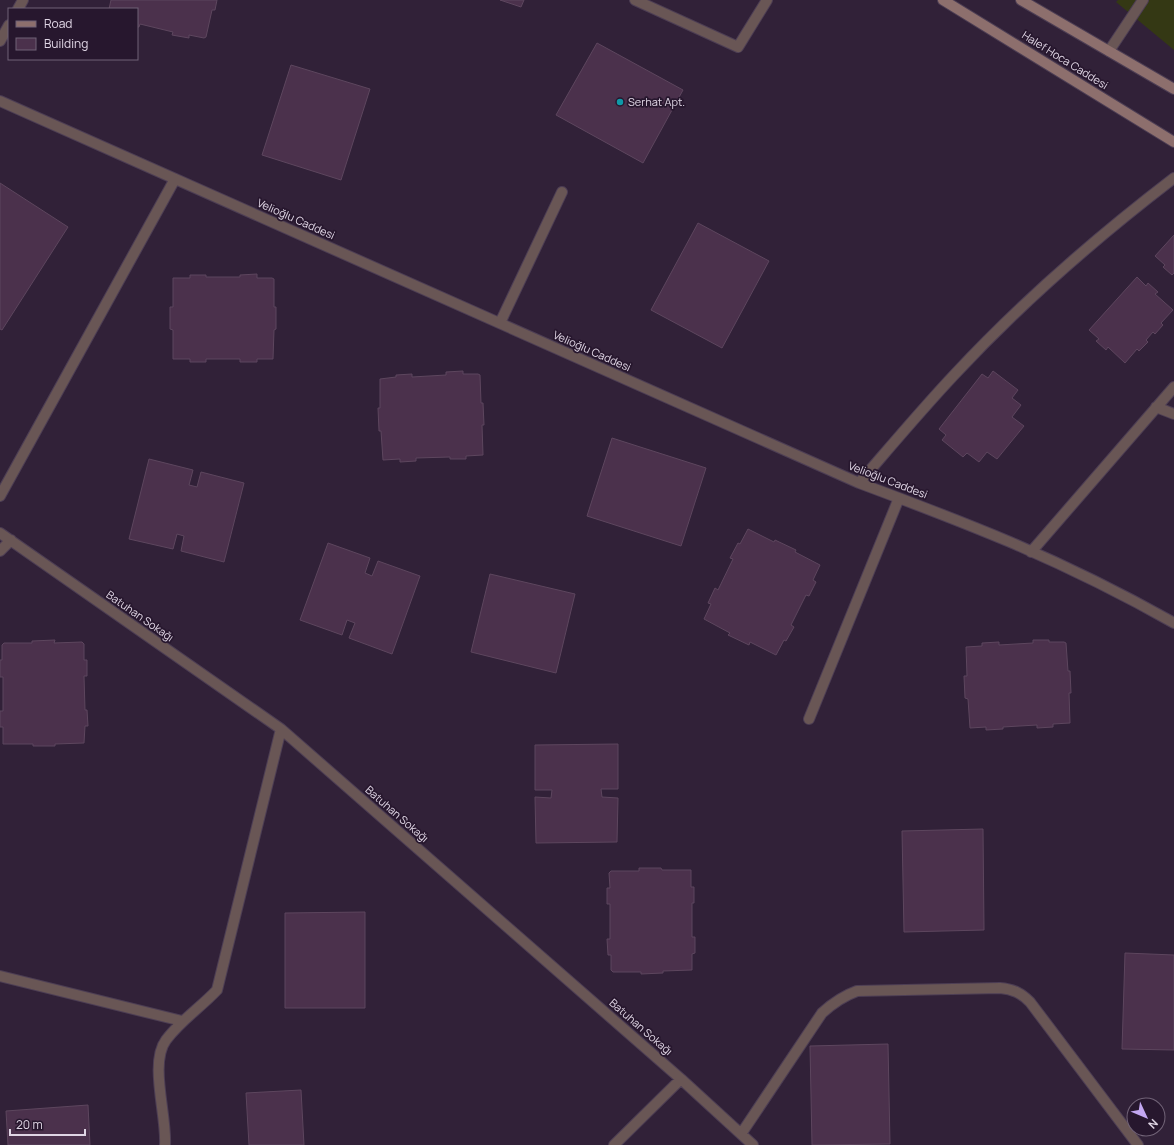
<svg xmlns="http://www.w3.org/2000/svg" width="1174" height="1145" viewBox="0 0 1174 1145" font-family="Manrope,sans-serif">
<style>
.green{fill:#343814}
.building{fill:#4b314c;stroke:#5d465e}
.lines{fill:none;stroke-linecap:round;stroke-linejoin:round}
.minor-casing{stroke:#4d3e54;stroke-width:12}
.secondary-casing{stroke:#4d3e54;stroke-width:12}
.minor{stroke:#695655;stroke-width:10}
.secondary{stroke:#8d6f6d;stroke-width:10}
.culture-dot{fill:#0f9aa8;stroke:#27172e;stroke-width:1.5}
.labels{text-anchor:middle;stroke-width:3.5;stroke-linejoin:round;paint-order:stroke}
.street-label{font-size:11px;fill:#e0d6e5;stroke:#27172e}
.poi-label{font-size:11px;fill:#e0d6e5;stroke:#27172e;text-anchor:start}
</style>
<rect width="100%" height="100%" fill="#312138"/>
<path class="green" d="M1118,0h56v50l-58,-48z"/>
<path class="building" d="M111,0h106l-2,10h-3l-6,27 -2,1 -15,-3v3l-17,-3 1,-3 -33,-8 -1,3h-2v-18h-28z
M500,0h24l-3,7z
M597,43l86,47 -40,73 -87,-48z
M291,65l79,24 -29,91 -79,-25z
M0,183l68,44 -66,103 -2,-1z
M698,223l71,38 -47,87 -71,-38z
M1174,235v38l-2,2 -9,-8 2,-2 -10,-9z
M257,274v4h15l2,1v28h2v22l-2,1 -1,29h-16v3h-17v-3h-34v3h-16v-3h-17v-29l-3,-1v-22h3v-29h17v-3h16v2h34v-2z
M1137,277l9,9 2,-3 10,9 -3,2 18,16 -12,13 2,2 -8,9 -2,-2 -7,8 2,2 -9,9 -2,-2 -12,14 -17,-16 -2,3 -10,-9 3,-2 -10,-9z
M463,371v3h15l2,1 1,28h2l1,22h-2l1,30 -17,1v3h-16v-2l-34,1v3l-16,1v-3l-17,1 -2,-29h-2l-1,-23h2v-29l16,-2v-2l16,-1v3l34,-2v-3z
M993,371l25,19 -6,8 9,7 -9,12 12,9 -27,33 -10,-7 -8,10 -12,-9 -4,4 -21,-17 4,-5 -7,-6 43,-55 6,4z
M612,438l94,30 -25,78 -94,-30z
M149,459l44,11 -4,15 8,2 4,-15 43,11 -20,79 -43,-11 3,-15 -7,-2 -4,15 -44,-10z
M748,529l26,13 1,-2 21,10 -1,2 25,13 -7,15 3,2 -7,14 -3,-1 -15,30 3,2 -8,14 -2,-1 -8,15 -26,-13 -1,3 -21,-10 2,-2 -26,-14 7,-15 -3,-1 7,-15 3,2 15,-31 -3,-1 8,-15 2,1z
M328,543l42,15 -5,15 7,3 6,-15 42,15 -28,78 -43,-16 6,-15 -8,-3 -5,15 -42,-15z
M490,574l85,20 -19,79 -85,-21z
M55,640l-1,3 28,-1 2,2v16h3v16h-3l1,34h2l1,16h-3l-1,17 -29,1v2h-22v-2h-30v-17h-3v-16h3v-34h-3v-17h2v-15l2,-2h28v-2z
M1033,640h16v2h15l2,1 2,28h2l1,22h-2l1,30 -17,1v3l-16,1v-3l-34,2v2l-17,1v-3l-16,1 -2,-29 -3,-1 -1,-22h3l-1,-29 16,-1v-3l17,-1v3l34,-2z
M618,744v45h-17l1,8 16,1 -1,44 -81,1 -1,-46 16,1 1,-8h-17v-45z
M983,829l1,101 -80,2 -2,-101z
M639,868h22l1,2h29v17h3v16h-2v34h3v16l-3,1v16l-29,1v2l-22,1v-2h-28l-2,-2v-15h-3l-1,-16h3v-35h-3v-16h3l-1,-15 2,-2h28z
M365,912v96h-80v-95z
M1125,953l49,2v95l-52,-1z
M888,1044l2,100 -78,1 -2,-99z
M301,1090l3,55h-55l-3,-52z
M88,1105l2,40h-82l-2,-34z"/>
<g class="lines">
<g class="minor-casing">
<path id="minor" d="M635,0l103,47 29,-47
M18,9l5,-9
M0,41l9,-16
M1109,51l34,-51
M0,101l859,382c51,19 101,38 151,59 56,24 111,51 164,81
M500,323l62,-131
M1156,407l18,7
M859,483c32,-37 63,-74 96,-109 67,-72 142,-137 219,-196
M0,496l175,-317
M0,533l281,196 400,350 72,66
M0,551l11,-11
M1031,552l143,-165
M809,719l90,-221
M0,976l182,45
M741,1134l81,-121c11,-10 21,-17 35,-22l143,-3c13,1 21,5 30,14l108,143
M165,1145c2,-29 -16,-82 1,-105 15,-20 34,-32 51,-50l64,-261
M614,1145l67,-66"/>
</g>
<g class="secondary-casing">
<path id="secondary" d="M943,0l231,142
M1021,0l153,89"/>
</g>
<use href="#minor" class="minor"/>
<use href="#secondary" class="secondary"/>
</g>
<circle class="culture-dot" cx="620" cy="102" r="4"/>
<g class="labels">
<g class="street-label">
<text transform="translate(1065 60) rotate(32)" y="4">Halef Hoca Caddesi</text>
<text transform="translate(296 219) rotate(24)" y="4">Velioğlu Caddesi</text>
<text transform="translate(592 351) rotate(24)" y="4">Velioğlu Caddesi</text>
<text transform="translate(888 480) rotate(21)" y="4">Velioğlu Caddesi</text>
<text transform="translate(140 616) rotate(35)" y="4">Batuhan Sokağı</text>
<text transform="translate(397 814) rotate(41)" y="4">Batuhan Sokağı</text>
<text transform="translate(641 1027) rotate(41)" y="4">Batuhan Sokağı</text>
</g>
<g class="poi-label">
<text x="628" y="106">Serhat Apt.</text>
</g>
</g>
<rect x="8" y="8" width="130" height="52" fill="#27172e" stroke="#716377"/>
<rect x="16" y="21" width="20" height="6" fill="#8d6f6d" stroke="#716377"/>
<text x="44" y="28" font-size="12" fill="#e0d6e5">Road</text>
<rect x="16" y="38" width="20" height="12" fill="#4b314c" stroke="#716377"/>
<text x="44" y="48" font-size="12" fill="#e0d6e5">Building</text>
<g transform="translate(1146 1117) rotate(134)"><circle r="19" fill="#27172e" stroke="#716377"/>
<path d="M0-3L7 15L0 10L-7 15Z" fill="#c3a7f2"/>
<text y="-6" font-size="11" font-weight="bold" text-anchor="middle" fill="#e0d6e5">N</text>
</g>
<path d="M10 1129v6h75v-6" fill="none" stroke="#e0d6e5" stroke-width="2"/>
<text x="16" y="1129" font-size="12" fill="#e0d6e5" stroke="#27172e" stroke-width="3" paint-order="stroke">20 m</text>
</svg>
